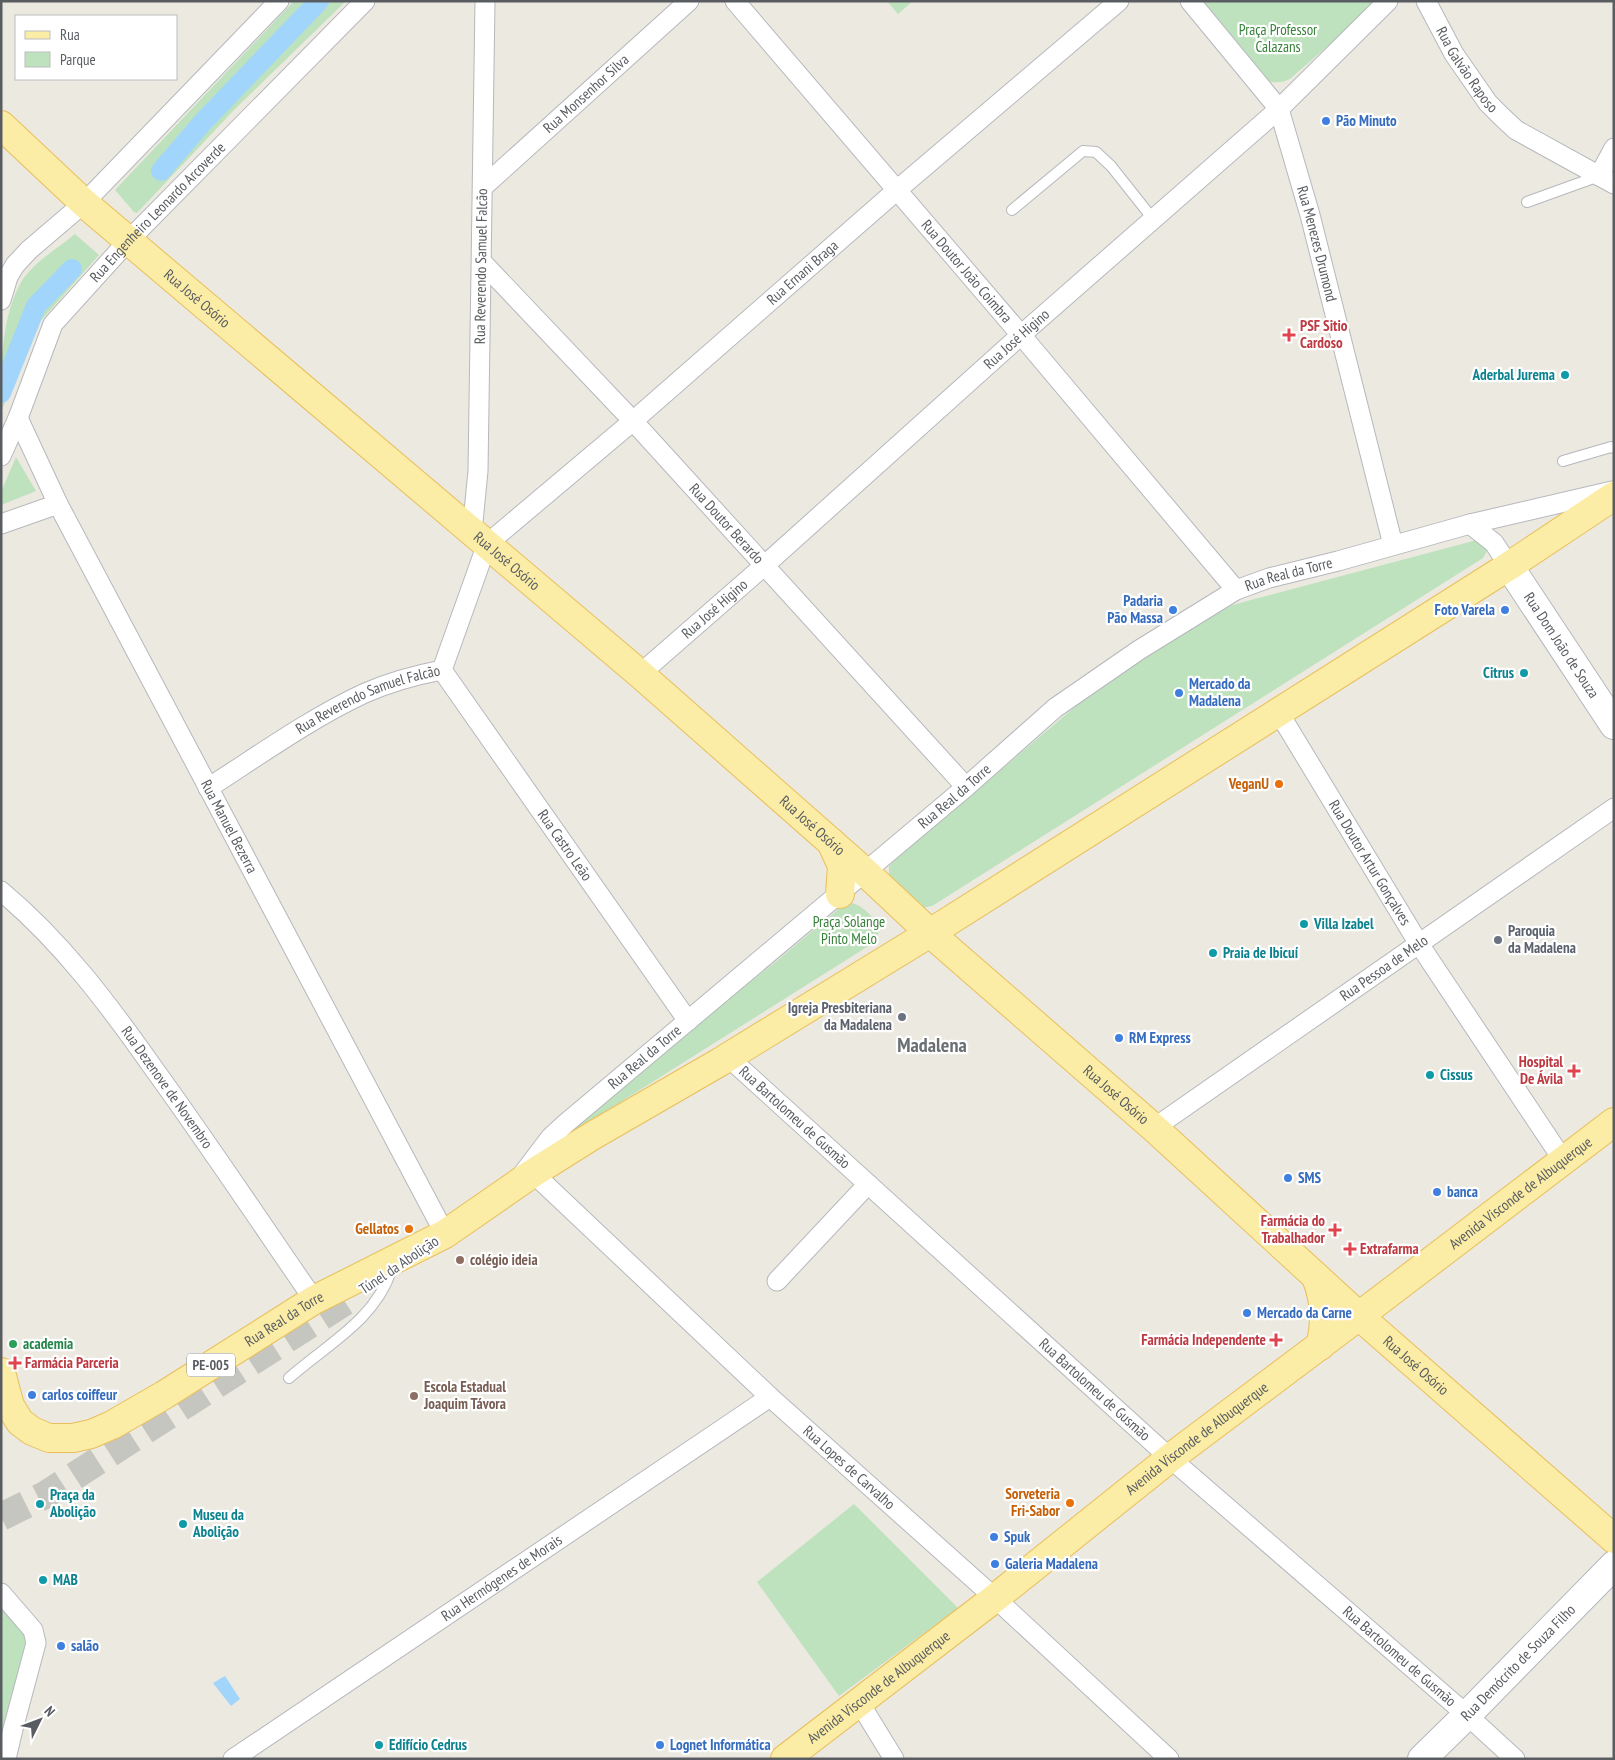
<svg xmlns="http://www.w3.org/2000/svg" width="1615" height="1760" viewBox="0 0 1615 1760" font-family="'PT Sans Narrow',sans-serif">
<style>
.green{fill:#bee2bd}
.water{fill:#a1d5fb}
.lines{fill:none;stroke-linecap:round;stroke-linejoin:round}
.canal{stroke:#a1d5fb;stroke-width:20}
.primary-tunnel{stroke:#c6c6c0;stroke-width:28;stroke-dasharray:28 14;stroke-linecap:butt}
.lane-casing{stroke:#b6b8bd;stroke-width:12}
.street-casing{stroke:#b6b8bd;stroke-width:21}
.secondary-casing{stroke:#b4b7bd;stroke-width:30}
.primary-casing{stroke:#eabf5b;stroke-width:30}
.lane{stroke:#fff;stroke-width:10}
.street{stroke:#fff;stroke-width:19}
.secondary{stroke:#fff;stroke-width:28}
.primary{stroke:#fbeca6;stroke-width:28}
.shop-dot{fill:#3f7fe0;stroke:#fff;stroke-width:2}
.health-dot{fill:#e0444e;stroke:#fff;stroke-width:2}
.culture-dot{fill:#0f9aa8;stroke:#fff;stroke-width:2}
.food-dot{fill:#e8710a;stroke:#fff;stroke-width:2}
.worship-dot{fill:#6b7280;stroke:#fff;stroke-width:2}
.education-dot{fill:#8d6e63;stroke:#fff;stroke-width:2}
.leisure-dot{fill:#2e9e5b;stroke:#fff;stroke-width:2}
.labels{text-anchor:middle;stroke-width:4.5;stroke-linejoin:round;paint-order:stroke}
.shield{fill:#fff;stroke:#8b8e90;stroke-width:1}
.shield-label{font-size:14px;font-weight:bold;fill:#595d61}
.park-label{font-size:15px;fill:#38813a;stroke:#fff}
.street-label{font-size:15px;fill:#595d61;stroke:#fff}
.shop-label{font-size:15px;font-weight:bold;fill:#366cbe;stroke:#fff;text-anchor:start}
.health-label{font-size:15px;font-weight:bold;fill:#be3a42;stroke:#fff;text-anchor:start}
.culture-label{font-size:15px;font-weight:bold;fill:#0d838f;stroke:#fff;text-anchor:start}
.food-label{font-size:15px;font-weight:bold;fill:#c56008;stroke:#fff;text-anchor:end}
.worship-label{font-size:15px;font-weight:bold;fill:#5b616d;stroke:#fff;text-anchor:start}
.education-label{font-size:15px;font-weight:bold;fill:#785e54;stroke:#fff;text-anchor:start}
.leisure-label{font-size:15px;font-weight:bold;fill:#27864d;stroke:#fff;text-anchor:start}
.district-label{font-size:20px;font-weight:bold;fill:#6a6f73;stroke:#fff}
</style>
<rect width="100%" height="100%" fill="#ebe9e0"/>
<path class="green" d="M294,1h52l-113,110 -96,102 -3,-1 -19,-22z
M887,1h26l-15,13z
M1198,1h181l-88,77c-7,5 -16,5 -24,3z
M75,234l24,21 -62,70 -36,87c0,-44 -1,-95 22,-133 13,-18 35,-31 52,-45z
M16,457l20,34 -35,14v-13z
M1477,540l11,9 -5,9 -551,348 -10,2 -33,-33v-9l4,-4 204,-174 116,-73 20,-10 18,-5z
M848,903c8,0 12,3 18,8 12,11 19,21 4,34l-324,204 113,-91 38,-35 76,-59 69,-58z
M854,1504l104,104 -119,88 -82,-114z
M1,1608l3,1 24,30 -27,96z"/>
<path class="water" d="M225,1676l15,23 -9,7 -18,-23z"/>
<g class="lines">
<path class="canal" d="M161,171l41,-48 117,-122
M1,393l35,-87 36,-37"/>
<path class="primary-tunnel" d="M1,1517l44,-22 307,-198"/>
<g class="lane-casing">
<path id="lane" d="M1527,202l72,-26
M1012,210l71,-59 13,1 15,14 42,53
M1563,461l48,-14 3,1
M289,1378c37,-33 86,-58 102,-107"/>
</g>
<g class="street-casing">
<g id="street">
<path id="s1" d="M735,1l286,334 215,255"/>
<path id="s2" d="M1190,1l89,108 31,106 83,330"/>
<path id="s3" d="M1426,1l28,53 34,49 14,14 14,13 98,54"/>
<path d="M1599,176l15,-28"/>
<path id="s4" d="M483,187l206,-186"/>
<path id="s5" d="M482,262l151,159 333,366"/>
<path d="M1,300l7,-23 7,-12 14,-15 55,-47 195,-202"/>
<path id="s6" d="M18,418l40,86 387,730"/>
<path id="s7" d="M1,456l17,-38 35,-94 76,-84 236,-239"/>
<path d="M1,524l57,-20"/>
<path d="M1470,524l24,19 15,23"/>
<path id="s8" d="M472,532l6,-61 7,-470"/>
<path id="s9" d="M442,670l45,-126 146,-123 264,-231 222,-189"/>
<path id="s10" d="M442,670l246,351"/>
<path id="s11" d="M640,674l125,-109 256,-230 258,-226 109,-108"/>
<path id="s12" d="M1279,713l140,231 144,216"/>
<path id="s13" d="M208,788c50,-32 103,-70 157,-95 25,-11 51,-18 77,-23"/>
<path id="s14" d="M1,891c61,51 108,114 153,178 55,76 107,154 160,231"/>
<path id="s15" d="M728,1057l442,401 297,257 48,44"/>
<path id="s16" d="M1154,1128l460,-320"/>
<path id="s17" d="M533,1173l237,224 225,201 174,161"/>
<path id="s18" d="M522,1175l28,-37 15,-14 401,-337 89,-79 84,-58 97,-60 33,-12 69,-17 132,-37 142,-33"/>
<path d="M777,1281l91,-97"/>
<path d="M1,1593l32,37 3,13 -23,86 -7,30"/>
<path d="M859,1702l35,57"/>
<path id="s19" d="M233,1759l537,-362"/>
</g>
</g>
<g class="secondary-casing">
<g id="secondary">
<path id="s20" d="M1509,566l105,159"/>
<path id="s21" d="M1422,1759l45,-44 147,-150"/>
</g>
</g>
<g class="primary-casing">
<g id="primary">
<path id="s22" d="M1,125l83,78 556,471 226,199 64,60 224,195 205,188 255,223"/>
<path d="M831,842l11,24 -2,28"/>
<path d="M1316,1277c9,23 11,45 4,69"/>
<path id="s23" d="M1,1372l9,34 10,16 12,9 17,7h24l18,-4 21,-9 52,-30 150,-95 131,-66 88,-61 59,-37 128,-74 210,-129 579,-367 105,-70"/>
<path id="s24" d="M785,1759l210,-161 175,-140 189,-142 255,-194"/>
</g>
</g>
<use href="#lane" class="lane"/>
<use href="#street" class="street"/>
<use href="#secondary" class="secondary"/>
<use href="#primary" class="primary"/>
</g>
<g class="shop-dot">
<circle cx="1326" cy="121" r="5"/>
<circle cx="1173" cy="610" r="5"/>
<circle cx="1505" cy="610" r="5"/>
<circle cx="1179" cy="693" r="5"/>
<circle cx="1119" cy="1038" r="5"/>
<circle cx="1288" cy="1178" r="5"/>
<circle cx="1437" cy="1192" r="5"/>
<circle cx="1247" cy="1313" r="5"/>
<circle cx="32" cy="1395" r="5"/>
<circle cx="994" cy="1537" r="5"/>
<circle cx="995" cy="1564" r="5"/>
<circle cx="61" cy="1646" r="5"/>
<circle cx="660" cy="1745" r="5"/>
</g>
<g class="health-dot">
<path d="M1286.5 327.5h5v5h5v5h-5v5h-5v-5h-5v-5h5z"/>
<path d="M1571.5 1063.5h5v5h5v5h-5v5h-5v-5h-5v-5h5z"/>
<path d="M1332.5 1222.5h5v5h5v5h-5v5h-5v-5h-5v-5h5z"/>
<path d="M1347.5 1241.5h5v5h5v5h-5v5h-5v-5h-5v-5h5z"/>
<path d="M1273.5 1332.5h5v5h5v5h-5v5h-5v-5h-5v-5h5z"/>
<path d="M12.5 1355.5h5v5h5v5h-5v5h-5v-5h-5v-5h5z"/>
</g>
<g class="culture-dot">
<circle cx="1565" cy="375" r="5"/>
<circle cx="1524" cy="673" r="5"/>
<circle cx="1304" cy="924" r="5"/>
<circle cx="1213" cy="953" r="5"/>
<circle cx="1430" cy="1075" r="5"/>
<circle cx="40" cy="1504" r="5"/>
<circle cx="183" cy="1524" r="5"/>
<circle cx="43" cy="1580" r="5"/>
<circle cx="379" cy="1745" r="5"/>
</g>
<g class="food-dot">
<circle cx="1279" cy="784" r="5"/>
<circle cx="409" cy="1229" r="5"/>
<circle cx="1070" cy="1503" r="5"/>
</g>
<g class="worship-dot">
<circle cx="1498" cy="940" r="5"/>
<circle cx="902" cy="1017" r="5"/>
</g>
<g class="education-dot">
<circle cx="460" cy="1260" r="5"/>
<circle cx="414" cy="1396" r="5"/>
</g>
<circle class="leisure-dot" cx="13" cy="1344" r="5"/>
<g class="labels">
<rect class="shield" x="187" y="1353.5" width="48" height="23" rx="4"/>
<g class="shield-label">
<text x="211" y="1370">PE-005</text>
</g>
<g class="park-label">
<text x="1278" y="35">Praça Professor<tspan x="1278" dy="17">Calazans</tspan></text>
<text x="849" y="927">Praça Solange<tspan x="849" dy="17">Pinto Melo</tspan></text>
</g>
<g class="street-label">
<text dy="5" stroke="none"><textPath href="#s3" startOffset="80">Rua Galvão Raposo</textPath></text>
<text dy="5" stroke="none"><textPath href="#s4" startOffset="139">Rua Monsenhor Silva</textPath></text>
<text dy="5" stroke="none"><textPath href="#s7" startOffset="295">Rua Engenheiro Leonardo Arcoverde</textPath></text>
<text dy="5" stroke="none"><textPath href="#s2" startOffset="280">Rua Menezes Drumond</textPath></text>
<text dy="5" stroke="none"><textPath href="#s8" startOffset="266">Rua Reverendo Samuel Falcão</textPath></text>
<text dy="5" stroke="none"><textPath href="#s1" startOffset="356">Rua Doutor João Coimbra</textPath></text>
<text dy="5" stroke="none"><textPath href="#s9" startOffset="550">Rua Ernani Braga</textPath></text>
<text dy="5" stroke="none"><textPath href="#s22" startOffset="262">Rua José Osório</textPath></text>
<text dy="5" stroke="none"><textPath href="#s11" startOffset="504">Rua José Higino</textPath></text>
<text dy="5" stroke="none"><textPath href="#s5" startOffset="358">Rua Doutor Berardo</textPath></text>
<text dy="5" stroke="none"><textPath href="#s22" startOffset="668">Rua José Osório</textPath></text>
<text dy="5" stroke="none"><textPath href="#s18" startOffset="981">Rua Real da Torre</textPath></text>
<text dy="5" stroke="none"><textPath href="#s11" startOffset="99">Rua José Higino</textPath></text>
<text dy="5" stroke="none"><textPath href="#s20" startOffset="95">Rua Dom João de Souza</textPath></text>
<text dy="5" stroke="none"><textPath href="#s13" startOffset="184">Rua Reverendo Samuel Falcão</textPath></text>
<text dy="5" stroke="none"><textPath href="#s18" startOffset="576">Rua Real da Torre</textPath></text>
<text dy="5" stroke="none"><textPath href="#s22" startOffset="1072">Rua José Osório</textPath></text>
<text dy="5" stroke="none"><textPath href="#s6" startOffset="460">Rua Manuel Bezerra</textPath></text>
<text dy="5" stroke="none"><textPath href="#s10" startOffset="214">Rua Castro Leão</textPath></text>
<text dy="5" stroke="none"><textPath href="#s12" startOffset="175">Rua Doutor Artur Gonçalves</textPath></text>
<text dy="5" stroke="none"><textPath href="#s16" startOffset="280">Rua Pessoa de Melo</textPath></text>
<text dy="5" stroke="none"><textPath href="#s18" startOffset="171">Rua Real da Torre</textPath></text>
<text dy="5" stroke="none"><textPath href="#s14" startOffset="258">Rua Dezenove de Novembro</textPath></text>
<text dy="5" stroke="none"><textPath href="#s22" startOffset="1478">Rua José Osório</textPath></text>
<text dy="5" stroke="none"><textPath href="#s15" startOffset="90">Rua Bartolomeu de Gusmão</textPath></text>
<text dy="5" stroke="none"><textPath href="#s24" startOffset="928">Avenida Visconde de Albuquerque</textPath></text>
<text transform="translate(399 1265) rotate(-34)" y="5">Túnel da Abolição</text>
<text dy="5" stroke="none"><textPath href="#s23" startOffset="355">Rua Real da Torre</textPath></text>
<text dy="5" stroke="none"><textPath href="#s22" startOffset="1882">Rua José Osório</textPath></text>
<text dy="5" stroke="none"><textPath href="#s15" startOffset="495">Rua Bartolomeu de Gusmão</textPath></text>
<text dy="5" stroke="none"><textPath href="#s24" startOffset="522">Avenida Visconde de Albuquerque</textPath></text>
<text dy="5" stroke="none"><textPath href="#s17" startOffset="432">Rua Lopes de Carvalho</textPath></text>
<text dy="5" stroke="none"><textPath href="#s19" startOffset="324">Rua Hermógenes de Morais</textPath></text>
<text dy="5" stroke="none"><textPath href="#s15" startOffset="900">Rua Bartolomeu de Gusmão</textPath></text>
<text dy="5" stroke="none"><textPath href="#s21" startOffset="136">Rua Demócrito de Souza Filho</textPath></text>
<text dy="5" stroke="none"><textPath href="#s24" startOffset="118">Avenida Visconde de Albuquerque</textPath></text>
</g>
<g class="shop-label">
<text x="1336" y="126">Pão Minuto</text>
<text x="1163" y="606" text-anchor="end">Padaria<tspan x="1163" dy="17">Pão Massa</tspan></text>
<text x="1495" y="615" text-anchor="end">Foto Varela</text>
<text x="1189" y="689">Mercado da<tspan x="1189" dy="17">Madalena</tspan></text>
<text x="1129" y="1043">RM Express</text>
<text x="1298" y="1183">SMS</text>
<text x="1447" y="1197">banca</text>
<text x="1257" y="1318">Mercado da Carne</text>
<text x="42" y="1400">carlos coiffeur</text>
<text x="1004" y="1542">Spuk</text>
<text x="1005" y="1569">Galeria Madalena</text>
<text x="71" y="1651">salão</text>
<text x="670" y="1750">Lognet Informática</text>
</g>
<g class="health-label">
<text x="1300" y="331">PSF Sitio<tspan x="1300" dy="17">Cardoso</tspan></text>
<text x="1563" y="1067" text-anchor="end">Hospital<tspan x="1563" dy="17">De Ávila</tspan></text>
<text x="1325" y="1226" text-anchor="end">Farmácia do<tspan x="1325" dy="17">Trabalhador</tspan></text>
<text x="1360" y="1254">Extrafarma</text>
<text x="1266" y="1345" text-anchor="end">Farmácia Independente</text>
<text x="25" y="1368">Farmácia Parceria</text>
</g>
<g class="culture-label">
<text x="1555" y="380" text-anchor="end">Aderbal Jurema</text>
<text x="1514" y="678" text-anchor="end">Citrus</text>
<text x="1314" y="929">Villa Izabel</text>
<text x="1223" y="958">Praia de Ibicuí</text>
<text x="1440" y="1080">Cissus</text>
<text x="50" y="1500">Praça da<tspan x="50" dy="17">Abolição</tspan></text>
<text x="193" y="1520">Museu da<tspan x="193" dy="17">Abolição</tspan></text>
<text x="53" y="1585">MAB</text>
<text x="389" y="1750">Edifício Cedrus</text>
</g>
<g class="food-label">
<text x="1269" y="789">VeganU</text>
<text x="399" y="1234">Gellatos</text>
<text x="1060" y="1499">Sorveteria<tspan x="1060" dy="17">Fri-Sabor</tspan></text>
</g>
<g class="worship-label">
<text x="1508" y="936">Paroquia<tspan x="1508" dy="17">da Madalena</tspan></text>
<text x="892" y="1013" text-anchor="end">Igreja Presbiteriana<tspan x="892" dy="17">da Madalena</tspan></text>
</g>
<g class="education-label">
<text x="470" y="1265">colégio ideia</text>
<text x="424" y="1392">Escola Estadual<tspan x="424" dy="17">Joaquim Távora</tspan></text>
</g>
<g class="leisure-label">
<text x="23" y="1349">academia</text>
</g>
<g class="district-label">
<text x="932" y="1052">Madalena</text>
</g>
</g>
<rect width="1615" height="1760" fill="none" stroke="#595d61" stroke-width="5"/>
<rect x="15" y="15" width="162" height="65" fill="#ffffff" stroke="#bdbec0"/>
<rect x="25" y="31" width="25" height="8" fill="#fbeca6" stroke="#bdbec0"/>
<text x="60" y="40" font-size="15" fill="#595d61">Rua</text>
<rect x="25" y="52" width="25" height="15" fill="#bee2bd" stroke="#bdbec0"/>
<text x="60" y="65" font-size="15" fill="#595d61">Parque</text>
<g transform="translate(40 1720) rotate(48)" stroke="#ffffff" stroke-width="4" paint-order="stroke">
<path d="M0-4L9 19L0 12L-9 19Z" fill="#595d61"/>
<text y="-8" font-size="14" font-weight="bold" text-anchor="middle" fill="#595d61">N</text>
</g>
</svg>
